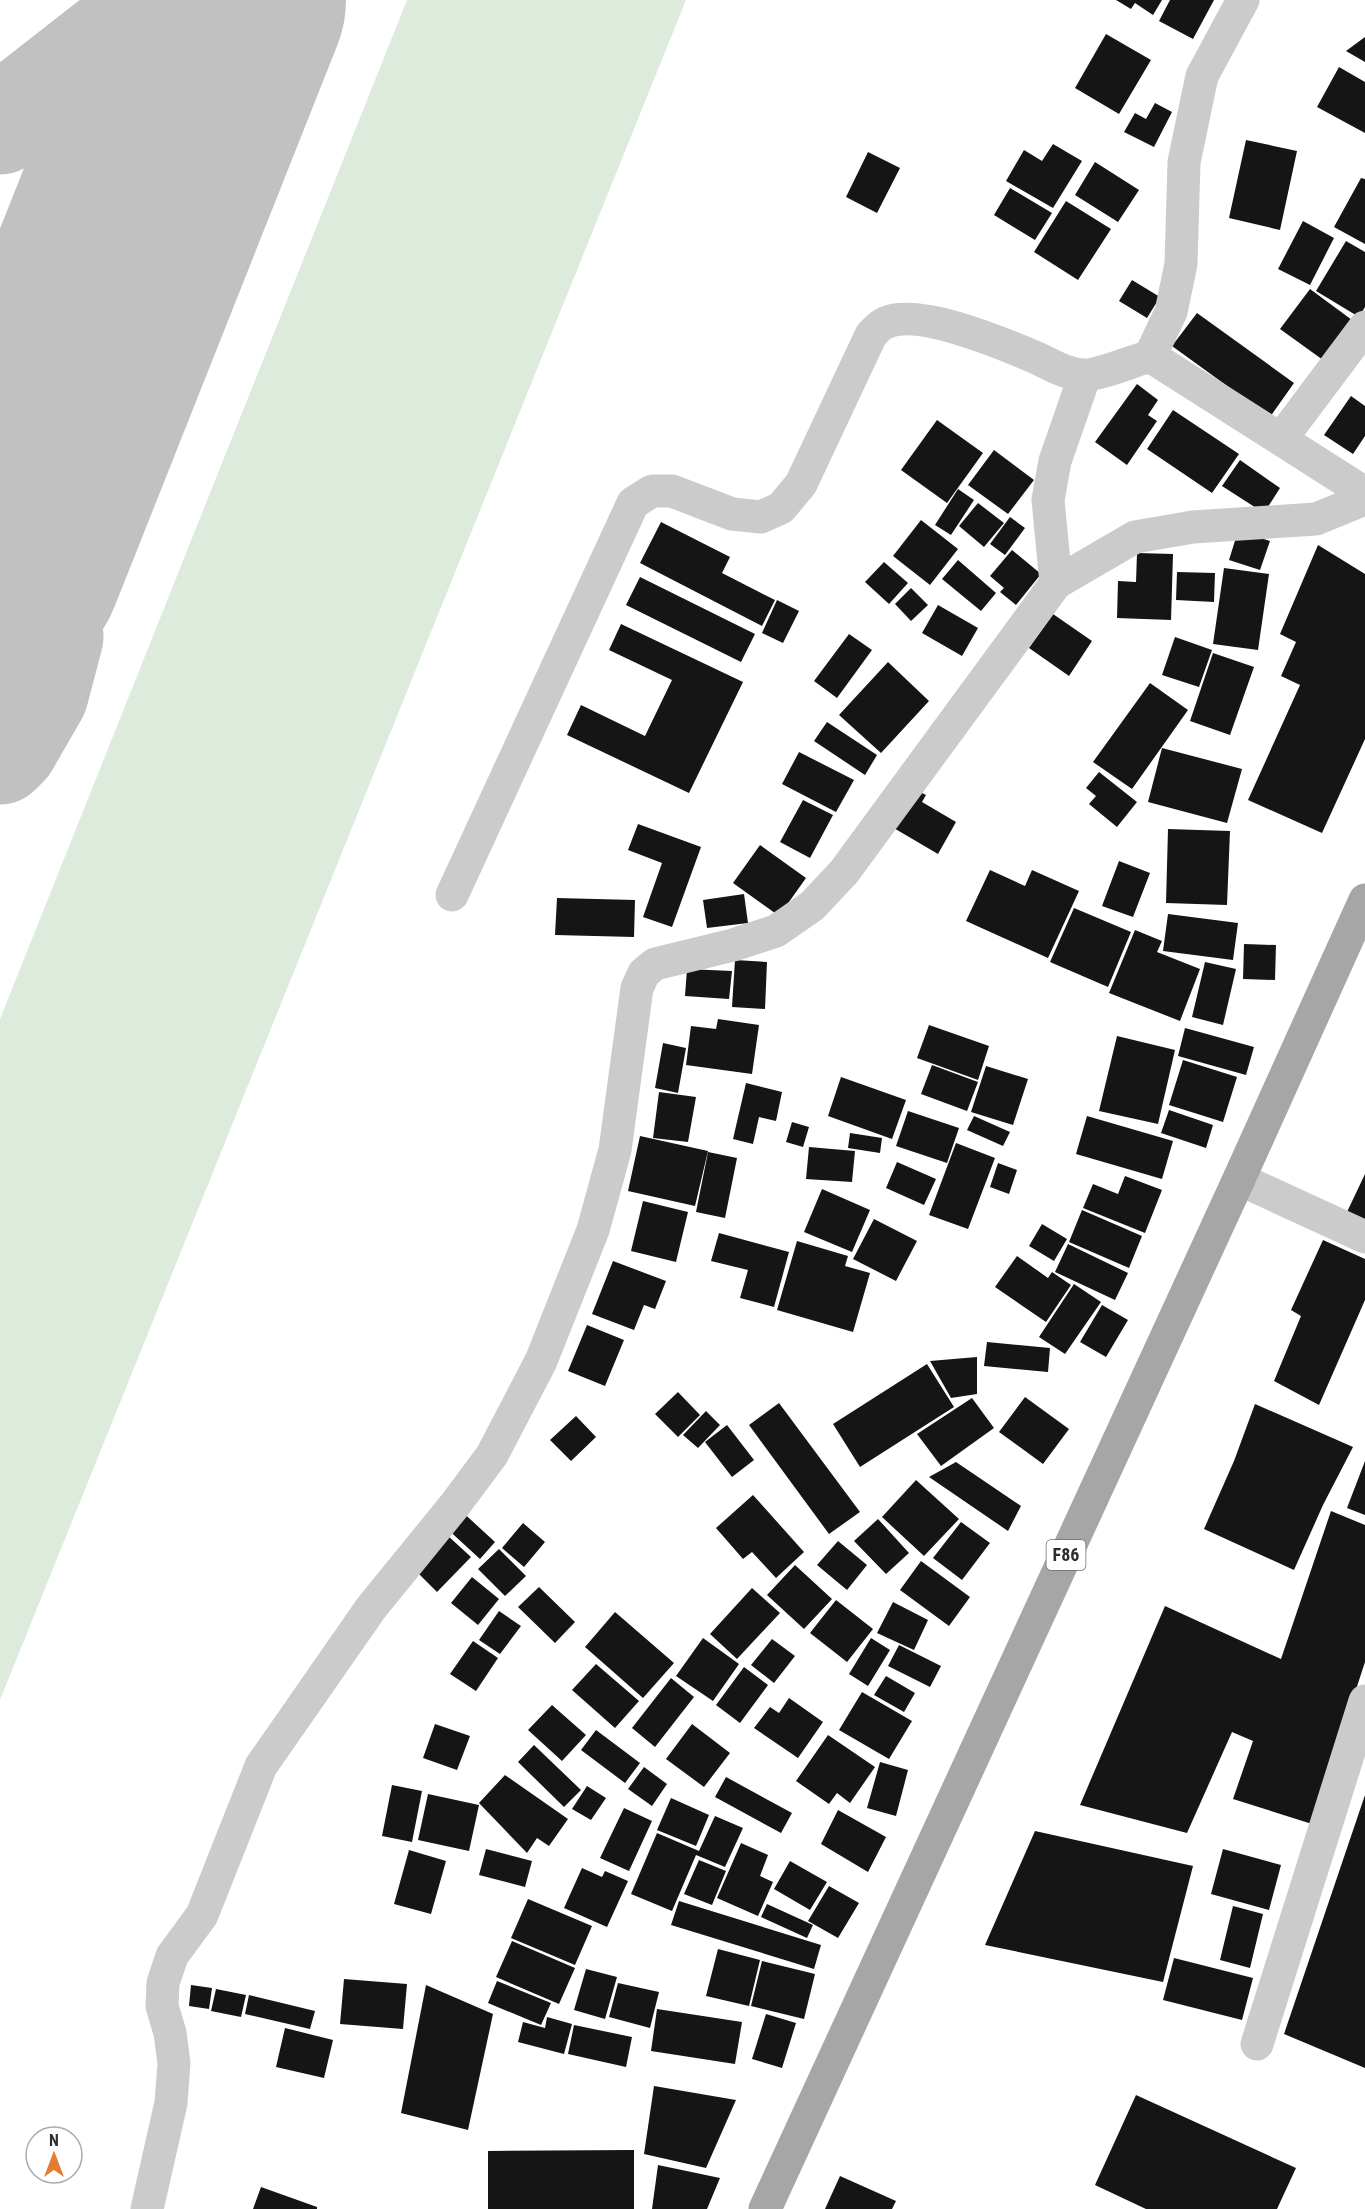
<svg xmlns="http://www.w3.org/2000/svg" width="1365" height="2209" viewBox="0 0 1365 2209" font-family="'Roboto Condensed',sans-serif">
<style>
.green{fill:#dcebdc}
.lines{fill:none;stroke-linecap:round;stroke-linejoin:round}
.taxiway{stroke:#c1c1c1;stroke-width:99}
.runway{stroke:#c1c1c1;stroke-width:246}
.building{fill:#151515}
.street{stroke:#cbcbcb;stroke-width:33}
.primary{stroke:#a6a6a6;stroke-width:33}
.labels{text-anchor:middle;stroke-width:6;stroke-linejoin:round;paint-order:stroke}
.shield{fill:#fff;stroke:#6d6d6d;stroke-width:1.5}
.shield-label{font-size:18px;font-weight:bold;fill:#2e2e2e}
</style>
<rect width="100%" height="100%" fill="#fff"/>
<path class="green" d="M407,0h279l-686,1700v-681z"/>
<g class="lines">
<path class="taxiway" d="M0,125l160,-125
M0,755l9,-9 30,-52 15,-57 -12,-141 4,-45 11,-34"/>
<path class="runway" d="M0,562l223,-562"/>
</g>
<path class="building" d="M1116,0h46l-9,15 -18,-12 -4,6z
M1170,0h44l-21,39 -34,-18z
M1106,34l45,26 -32,54 -44,-26z
M1365,37v25l-19,-11z
M1339,67l26,15v51l-48,-26z
M1155,103l17,9 -18,35 -30,-15 11,-19 11,6z
M1246,140l51,11 -17,79 -51,-12z
M1053,144l29,17 -29,47 -47,-27 18,-31 18,11z
M868,152l32,16 -23,45 -31,-16z
M1095,162l44,28 -21,32 -43,-27z
M1361,178l4,1v65l-31,-17z
M1010,188l42,25 -17,27 -41,-25z
M1066,201l45,28 -33,51 -44,-28z
M1303,221l31,17 -24,47 -32,-16z
M1346,241l19,11v55l-6,10 -43,-26z
M1132,280l28,17 -13,21 -28,-17z
M1310,289l42,31 -29,40 -43,-31z
M1197,313l97,70 -24,34 -98,-71z
M1137,384l21,16 -10,15 9,6 -30,44 -32,-23z
M1351,396l14,10v30l-12,18 -29,-19z
M1173,410l66,44 -27,39 -65,-44z
M937,420l46,33 -36,50 -46,-33z
M994,450l40,30 -26,34 -40,-29z
M1240,460l40,28 -16,25 -42,-27z
M958,489l16,11 -23,35 -16,-10z
M978,503l26,20 -20,24 -25,-21z
M1010,517l15,11 -20,27 -15,-11z
M921,520l37,29 -28,36 -37,-29z
M661,522l69,35 -8,16 53,27 -13,26 -122,-63z
M1238,531l32,10 -10,29 -31,-10z
M1318,545l47,29v165l-43,94 -74,-33 52,-115 -19,-9 15,-34 -16,-8z
M1012,550l29,24 -25,31 -16,-13 4,-4 -14,-12z
M1137,553l36,1 -2,66 -54,-2 1,-37 18,1z
M958,560l38,33 -15,18 -39,-32z
M884,562l24,21 -19,21 -24,-22z
M1224,568l45,6 -11,76 -45,-6z
M1177,572l38,1 -1,29 -38,-2z
M640,577l115,57 -14,28 -115,-57z
M911,588l17,17 -17,16 -16,-17z
M777,600l22,11 -16,32 -21,-10z
M938,605l40,23 -16,28 -40,-23z
M1053,614l39,27 -23,35 -40,-28z
M621,624l122,58 -54,111 -122,-58 14,-30 64,31 27,-56 -63,-30z
M849,634l23,16 -35,48 -23,-17z
M1175,637l37,13 -13,37 -37,-12z
M1213,653l41,14 -24,68 -40,-14z
M888,662l41,39 -48,52 -42,-38z
M1150,683l38,27 -56,79 -39,-27z
M827,722l50,33 -12,20 -51,-34z
M1162,748l80,21 -15,54 -79,-21z
M799,752l55,28 -18,32 -54,-28z
M1099,772l38,30 -20,25 -28,-23 7,-8 -10,-8z
M914,789l12,6 -4,7 34,20 -18,32 -46,-27z
M803,800l30,15 -23,43 -30,-16z
M638,824l63,23 -29,80 -29,-10 19,-54 -34,-13z
M1168,829l62,2 -3,74 -61,-2z
M760,845l46,33 -27,38 -46,-33z
M1119,861l31,12 -17,44 -31,-11z
M990,870l35,16 7,-16 47,21 -31,67 -82,-37z
M744,894l4,29 -41,5 -4,-28z
M557,898l78,2 -1,37 -79,-2z
M1074,908l57,24 -23,55 -58,-25z
M1168,914l70,9 -5,37 -70,-9z
M1135,930l27,11 -5,11 43,17 -20,52 -71,-28z
M1244,944l32,1 -1,35 -32,-1z
M735,960l32,2 -2,47 -33,-2z
M1205,962l31,7 -13,56 -31,-8z
M687,969l45,2 -3,28 -44,-3z
M718,1019l41,6 -7,49 -66,-9 5,-39 25,3z
M929,1025l60,21 -11,34 -61,-22z
M1185,1028l69,19 -8,28 -68,-19z
M1117,1036l58,14 -17,74 -59,-13z
M663,1043l23,5 -8,45 -23,-5z
M1183,1060l54,17 -14,45 -54,-17z
M932,1065l46,17 -11,29 -46,-17z
M986,1066l42,13 -15,46 -42,-13z
M841,1077l65,23 -14,39 -64,-23z
M746,1083l36,9 -6,29 -17,-4 -6,27 -20,-5z
M659,1092l37,5 -8,45 -35,-4z
M1169,1110l44,15 -7,23 -45,-15z
M908,1111l51,17 -12,35 -51,-17z
M974,1116l36,16 -7,14 -36,-16z
M1087,1116l86,25 -11,38 -86,-25z
M792,1122l17,5 -6,20 -17,-5z
M850,1133l32,5 -2,15 -32,-5z
M640,1136l68,15 -13,55 -67,-15z
M956,1143l39,15 -27,71 -39,-14z
M809,1147l46,4 -3,31 -46,-3z
M708,1152l29,6 -12,60 -29,-6z
M897,1162l39,17 -12,26 -38,-17z
M998,1163l19,7 -8,24 -19,-7z
M1365,1174v46l-18,-8z
M1125,1176l37,14 -17,43 -62,-25 10,-24 25,10z
M822,1189l48,21 -18,42 -48,-20z
M643,1201l45,11 -12,50 -45,-11z
M1082,1210l60,26 -13,32 -60,-26z
M874,1219l43,22 -21,40 -43,-22z
M1042,1224l25,15 -13,22 -25,-15z
M719,1233l70,19 -15,55 -34,-9 8,-28 -37,-9z
M1323,1240l42,19v41l-46,105 -45,-24 27,-65 -10,-6z
M797,1241l51,15 -3,10 25,7 -17,59 -76,-22z
M1068,1244l60,29 -13,27 -60,-28z
M1017,1256l31,22 4,-6 19,13 -25,37 -51,-35z
M613,1261l53,20 -11,28 -11,-4 -10,25 -42,-16z
M1074,1284l27,18 -36,52 -26,-17z
M1102,1305l26,15 -22,37 -26,-15z
M587,1325l37,15 -19,46 -37,-15z
M987,1342l63,6 -2,24 -64,-6z
M977,1357v37l-26,4 -21,-37z
M927,1364l27,43 -94,60 -27,-43z
M678,1392l22,23 -22,22 -23,-23z
M1025,1397l44,32 -26,35 -44,-32z
M972,1398l22,30 -53,38 -24,-32z
M779,1403l81,109 -31,22 -80,-109z
M1255,1404l98,43 -30,58 -29,65 -90,-41 30,-68z
M706,1411l14,14 -22,23 -15,-13z
M576,1416l20,21 -25,24 -21,-21z
M727,1425l27,35 -22,17 -27,-35z
M1365,1461v54l-18,-7z
M956,1462l65,44 -13,25 -79,-54z
M916,1480l43,39 -35,37 -42,-39z
M753,1495l51,57 -28,26 -24,-26 -9,7 -27,-31z
M458,1508l37,34 -15,17 -37,-34z
M1331,1511l34,14v137l-53,162 -79,-25 20,-58 -21,-9 -45,101 -107,-28 85,-199 116,53z
M878,1519l31,34 -23,21 -32,-33z
M961,1522l29,21 -28,37 -29,-22z
M523,1523l22,19 -21,25 -22,-19z
M447,1535l24,22 -34,35 -23,-23z
M838,1541l29,24 -20,25 -30,-25z
M499,1549l27,27 -21,20 -27,-27z
M921,1561l49,36 -21,29 -49,-36z
M795,1565l37,34 -28,30 -37,-34z
M472,1577l27,22 -21,26 -27,-22z
M539,1587l36,35 -20,21 -37,-36z
M752,1588l28,25 -43,46 -27,-25z
M836,1600l37,29 -26,33 -37,-29z
M893,1602l35,18 -14,30 -37,-17z
M499,1611l22,15 -21,28 -21,-14z
M615,1612l59,51 -31,35 -58,-51z
M703,1638l36,26 -26,37 -37,-25z
M871,1638l19,12 -22,36 -19,-12z
M772,1639l23,17 -21,27 -23,-18z
M473,1641l25,17 -22,33 -26,-17z
M899,1645l42,21 -11,21 -42,-21z
M596,1664l43,37 -24,27 -43,-38z
M744,1667l24,18 -28,38 -24,-18z
M886,1676l29,17 -11,19 -30,-17z
M671,1678l23,19 -39,50 -23,-19z
M862,1692l50,29 -23,38 -50,-29z
M789,1698l34,24 -25,36 -44,-30 16,-21 9,6z
M552,1705l34,30 -24,26 -34,-31z
M435,1724l35,12 -13,34 -34,-12z
M692,1724l38,29 -26,34 -38,-28z
M596,1730l44,33 -15,20 -44,-33z
M828,1735l47,32 -25,36 -13,-10 -8,11 -33,-23z
M534,1745l47,45 -17,17 -46,-45z
M880,1762l28,8 -12,46 -29,-8z
M644,1767l23,17 -15,22 -24,-17z
M505,1775l63,44 -19,27 -12,-8 -10,15 -48,-50z
M726,1777l66,36 -11,20 -66,-36z
M392,1785l30,6 -10,51 -30,-6z
M587,1786l19,12 -15,22 -19,-11z
M428,1794l51,11 -10,46 -51,-11z
M1365,1795v273l-81,-34z
M671,1798l38,17 -13,31 -39,-16z
M624,1808l28,13 -23,50 -29,-13z
M838,1810l48,27 -18,35 -47,-28z
M715,1816l28,12 -18,39 -29,-12 -24,56 -41,-17 26,-61 42,18z
M1035,1831l158,35 -30,116 -178,-37z
M741,1843l27,12 -8,21 13,6 -15,34 -41,-18z
M486,1849l46,12 -7,26 -46,-12z
M1223,1849l58,16 -12,45 -58,-16z
M409,1850l37,11 -15,53 -37,-10z
M699,1860l27,11 -14,34 -28,-11z
M790,1861l37,21 -17,28 -36,-21z
M582,1868l20,9 3,-6 23,10 -21,46 -43,-19z
M829,1886l30,17 -21,35 -30,-17z
M528,1899l64,27 -17,39 -64,-27z
M679,1901l142,44 -7,24 -143,-44z
M767,1904l46,21 -6,13 -46,-21z
M1233,1906l30,8 -13,54 -30,-8z
M512,1941l63,27 -16,36 -63,-27z
M718,1949l42,11 -11,46 -43,-10z
M1174,1958l79,20 -11,42 -79,-20z
M762,1961l53,13 -11,45 -53,-13z
M586,1969l31,8 -12,42 -31,-9z
M344,1979l63,5 -4,45 -63,-5z
M497,1981l54,22 -10,22 -53,-22z
M618,1983l41,9 -9,36 -41,-11z
M191,1985l21,3 -3,21 -20,-3z
M426,1985l67,29 -25,116 -67,-17z
M216,1989l30,6 -5,22 -30,-6z
M249,1995l66,16 -5,18 -65,-15z
M657,2009l85,13 -7,42 -84,-13z
M766,2014l30,9 -14,45 -30,-9z
M547,2017l25,7 -8,30 -46,-12 5,-20 22,6z
M574,2025l58,12 -6,30 -58,-13z
M285,2028l48,12 -9,38 -48,-11z
M654,2086l82,14 -30,68 -62,-14z
M1136,2095l160,73 -19,41h-131l-51,-24z
M634,2150v59h-146v-58z
M658,2165l62,13 -13,31h-55z
M840,2176l56,25 -4,8h-67z
M261,2187l56,20v2h-64z"/>
<g class="lines">
<path class="street" d="M1243,0l-41,76 -18,86 -3,102 -10,48 -21,44 215,137
M1281,439l84,-112
M1056,583l-8,-83 7,-39 30,-86
M452,895l181,-392 19,-12h20l60,23 29,3 20,-9 20,-24 70,-149c4,-4 9,-10 14,-12 32,-15 114,19 147,33 17,7 32,18 52,19 12,1 52,-15 66,-19
M1239,1179l126,58
M1257,2044l108,-343
M147,2209l24,-106 3,-40 -4,-30 -8,-27 1,-23 9,-27 30,-41 59,-149 110,-158 83,-102 38,-51 49,-94 52,-131 22,-80 22,-162 7,-15 11,-9 78,-19 43,-14 36,-25 32,-34 212,-289 79,-46 58,-10 123,-8 49,-20"/>
<path class="primary" d="M765,2209l474,-1030 126,-279"/>
</g>
<g class="labels">
<rect class="shield" x="1046.5" y="1540" width="39" height="30" rx="4.5"/>
<g class="shield-label">
<text x="1066" y="1561">F86</text>
</g>
</g>
<g transform="translate(54 2155)"><circle r="28" fill="#ffffff" stroke="#ababab" stroke-width="1.5"/>
<path d="M0-4.5L10 22L0 15L-10 22Z" fill="#e47d31"/>
<text y="-9" font-size="16" font-weight="bold" text-anchor="middle" fill="#2e2e2e">N</text>
</g>
</svg>
